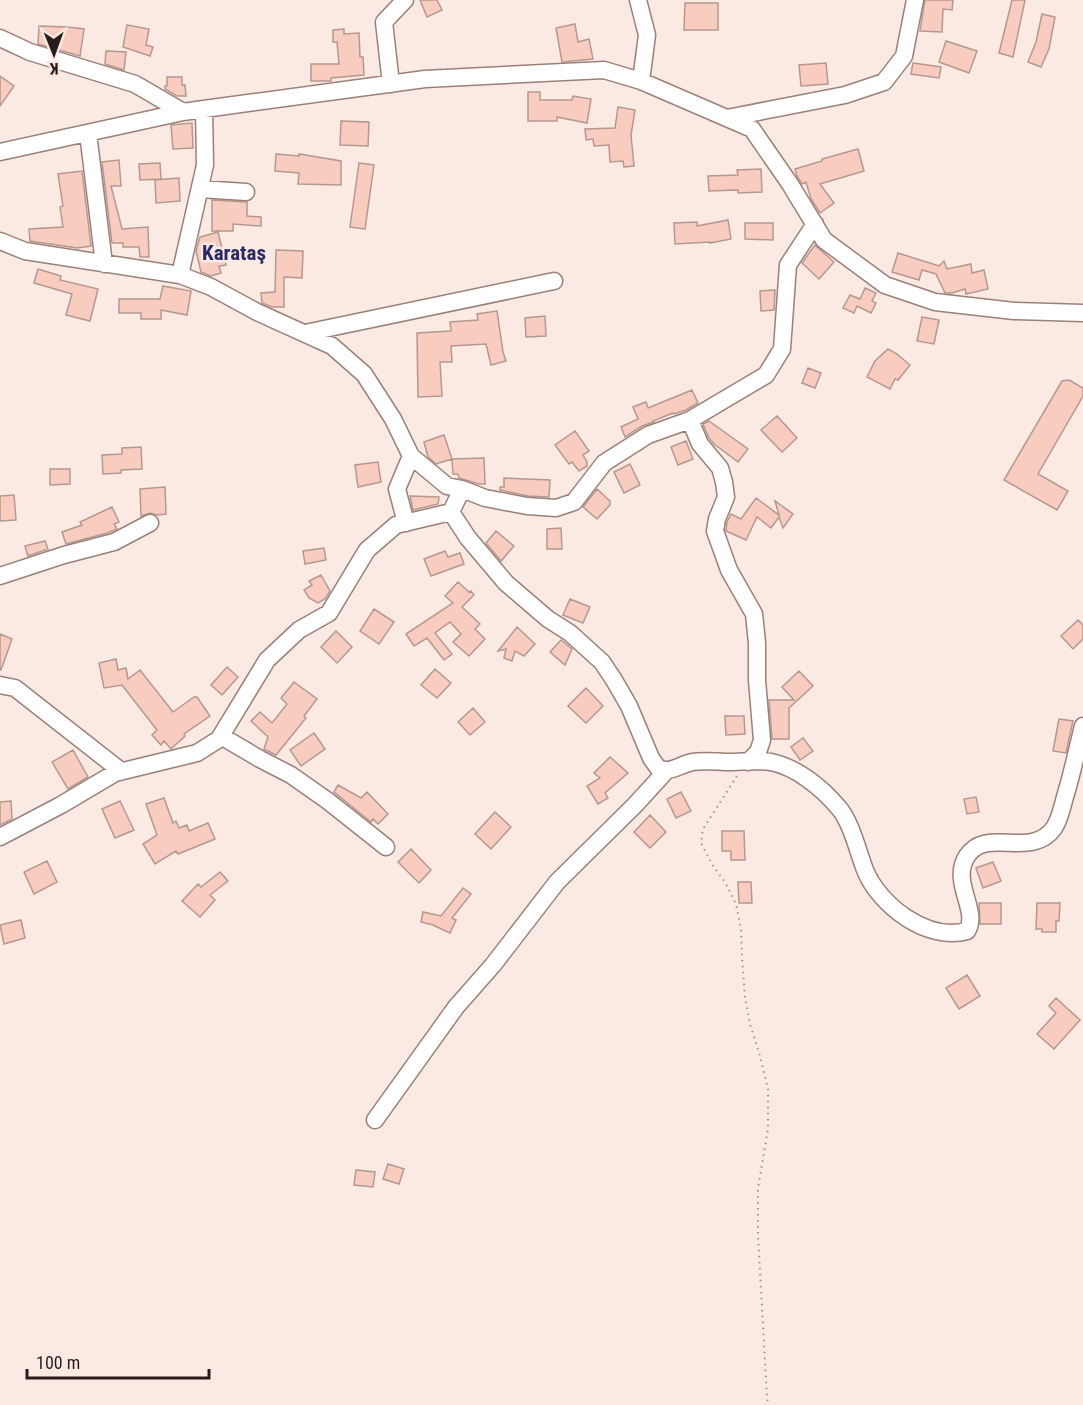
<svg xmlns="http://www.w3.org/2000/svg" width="1083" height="1405" viewBox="0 0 1083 1405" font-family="'Roboto Condensed',sans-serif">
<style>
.building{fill:#f8cdc0;stroke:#b5988f;stroke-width:1.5}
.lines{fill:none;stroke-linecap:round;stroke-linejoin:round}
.minor-casing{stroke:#9b8077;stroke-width:19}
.path{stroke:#a2938e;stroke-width:2;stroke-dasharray:1.5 4.5;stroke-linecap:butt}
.minor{stroke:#fff;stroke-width:16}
.labels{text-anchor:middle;stroke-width:5;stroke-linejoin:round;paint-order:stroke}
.quarter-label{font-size:21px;font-weight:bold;fill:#292a64;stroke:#fbe9e3}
</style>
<rect width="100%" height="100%" fill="#fbe9e3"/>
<path class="building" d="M420,0h17l5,10 -15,7z
M925,0h28l-1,10 -9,-1 -1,23 -22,-1z
M1012,0h13l-12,57 -14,-4z
M685,3h33v27h-34z
M1042,14l13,3 -6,32 -8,18 -13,-5 8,-20z
M575,24l3,18 11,-3 4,20 -31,3 -6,-34z
M127,25l22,4 -3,16 7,2 -3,9 -27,-9z
M39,26l28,1 17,2 -4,27 -42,-12z
M344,29v5l15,-1 1,24h3l1,18 -33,3v3h-20v-17h28l-2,-22h-4v-12z
M946,41l31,10 -8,22 -30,-11z
M106,51l20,1 -2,18 -19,-6z
M826,63l2,21 -27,2 -2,-21z
M913,63l28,4 -2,11 -28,-4z
M0,76l14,10 -14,20z
M167,77h15v8h3l1,11h-9l-12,-7v-3h2z
M528,92h12v8h32l1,-4 18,3 -4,24 -30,-6v4h-29z
M618,107l17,3 -4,25 3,31 -10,1 -1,-6 -13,1 -1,-17 -15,1 -1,-7 -7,1 -1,-11 30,-1z
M341,121l28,1 -1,24 -28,-1z
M192,123l1,25 -20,1 -2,-24z
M858,149l6,22 -44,13 14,19 -14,10 -9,-14 -5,-17 -4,2 -5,-8 -2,-7 27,-8v-2z
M276,154l23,2v-2l42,7v24l-43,-1 1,-11 -24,-2z
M119,160l2,26h-10l11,43 26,-2 1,30h-9l-1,-10h-16v-4h-11l-10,-81z
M160,163l1,16 -21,1 -1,-16z
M359,163l15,2 -9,64 -15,-2z
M761,169l1,23 -24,1v-3l-29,1 -1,-15 30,-1 -1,-5z
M82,171l9,75 -14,2 -47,-7 -1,-12 34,-2 -3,-20 3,-1 -5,-32z
M179,178l1,23 -24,2 -1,-23z
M212,200l35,2v14l14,1v9l-28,-2v7h-21z
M728,220l3,19 -21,4v-1l-35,2 -1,-21 23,-1v4z
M745,223h28v17l-28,-1z
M218,232l8,33 -7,1 2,7 -10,3 -10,-4 -5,-21 4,-14z
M815,245l19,17 -15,17 -17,-16z
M276,250l27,1 -1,27 -18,-1v30h-12l-10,-4 -1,-10 14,-1z
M898,253l41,13 5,-5 3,8 24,-5 1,9 12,-3 4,19 -22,5 -1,-5 -13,4h-7l-9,-19 -14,-4 -3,10 -27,-8z
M38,269l23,7 -1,4 38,9 -8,32 -24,-6 6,-21 -38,-11z
M163,286l28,5 -4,24 -26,-5v9h-20v-6h-22v-14h41z
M865,288l11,5 -4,8 4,2 -5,10 -14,-7 -3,7 -11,-5 7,-13 10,4z
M775,290l-1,20 -13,1 -1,-20z
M497,311l6,41 3,9 -15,4 -5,-21 -35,2 1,16h-12l2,34 -24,1 -1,-64 34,-2 -1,-9 28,-2 -1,-6z
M545,316l1,20 -20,1 -1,-19z
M922,317l17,3 -5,24 -17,-3z
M888,349l9,5 13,11 -12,15 -3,-1 -5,10 -23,-12 8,-16z
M808,368l13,5 -6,15 -13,-5z
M1069,380l14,8v8l-45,78 30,17 -11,19 -53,-30 58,-99z
M692,390l6,13 -12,7 -12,4 -1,-1 -20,8 1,1 -12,4 -17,11 -4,-10 17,-8 -5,-12 13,-5 2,6z
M777,416l20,22 -15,14 -21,-22z
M709,421l39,28 -10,13 -24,-18 -5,-6 -6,-14z
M575,431l14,20 -6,4 4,7v4l-8,5 -7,-9 -3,2 -14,-19z
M444,435l8,24 -16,5 -8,-7 -4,-15z
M686,441l7,18 -15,6 -7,-18z
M141,447l1,22 -21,1v3l-18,1 -1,-19 20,-1v-6z
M484,458l1,26h-6l-20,-6 -1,-4h-5l-1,-15z
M378,462l3,20 -23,5 -3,-22z
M630,464l10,21 -16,8 -10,-21z
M50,469h20v15l-20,1z
M504,478l46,2 -1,17 -21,-1 -28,-6v-3h4z
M165,487l1,27 -9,1 -7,-2 -9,3 -1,-27z
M597,489l13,12v4l-13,14 -14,-12z
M14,495l2,25 -16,1v-25z
M410,496l29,1 -1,7 -25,6z
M756,498l23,17 -4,-14 18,13 -10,14 -4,-11 -8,11 -14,-11 -11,23 -20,-9 1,-9 4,-8 10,5z
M112,507l7,15 -5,2 3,5 -10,4 -41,11 -4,-12 20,-7 -2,-3z
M561,528l1,21h-15v-20z
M496,531l18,15 -13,15 -15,-18z
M45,541l3,8 -20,7 -3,-10z
M324,548l2,12 -21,4 -2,-13z
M445,551l3,6 12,-4 4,11 -33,12 -7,-17z
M321,575l9,16 -5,8 -7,4 -9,-5 -5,-8 8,-5 -3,-4z
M458,582l11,10 2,-1 3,4 -12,12 18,17 -5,5 10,10 -16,17 -16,-14 8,-8 -11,-12 -15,11 17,21 -8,6 -17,-22 -13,8 -8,-12 47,-31 -8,-7z
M570,599l20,8 -7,16 -20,-8z
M374,609l20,13 -15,22 -19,-13z
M1078,620l5,5v14l-10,10 -12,-13z
M517,627l18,17 -11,12 -9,-5 -3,10 -8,-3 2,-9 -8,2z
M336,631l16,16 -15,16 -16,-16z
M0,634l12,5 -11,31h-1z
M561,640l11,9 -7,16 -15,-13z
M116,659l2,11 8,-2 2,11 12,-9 33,42 21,-15h3l13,19 -26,18 1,2 -14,13 -7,-8 -3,4 -9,-10 5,-5 -35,-45 -18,3 -5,-25z
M227,667l11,10 -16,18 -11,-10z
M435,669l16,14 -14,15 -16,-13z
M799,671l14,15 -24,22v31h-17l-3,-39h25l-12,-13z
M294,682l23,17 -13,17 2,2 -30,37 -12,-6 4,-12 -17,-16 9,-9 12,11 15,-19 -6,-6z
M586,688l17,18 -17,17 -18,-17z
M473,708l12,14 -15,13 -12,-13z
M725,716h19l1,18 -19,1z
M1059,719l14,2 -7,32 -13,-2z
M314,733l11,16 -24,17 -11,-16z
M803,738l10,13 -13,9 -9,-13z
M73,750l15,27 -20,12 -16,-27z
M610,757l18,16 -23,20 3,5 -10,6 -11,-18 13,-8 -6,-5z
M338,785l23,13 6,-6 21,22 -10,10 -5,-5 -2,3 -37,-30z
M681,792l10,19 -15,7 -9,-19z
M976,797l3,15 -12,2 -3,-15z
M164,798l9,25 3,-2 3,7 8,-3 2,6 19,-8 7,16 -37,15 -2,-3 -21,13 -12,-20 14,-9 -11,-31z
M11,801l1,18 -12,6v-23z
M120,801l14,29 -19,8 -13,-29z
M495,812l16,15 -20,22 -16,-15z
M650,815l16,17 -16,16 -16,-16z
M722,831h22l1,29h-14v-9h-9z
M411,849l20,21 -12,13 -21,-21z
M47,861l10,21 -23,12 -10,-22z
M993,862l8,19 -18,7 -7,-20z
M220,872l8,9 -18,14 5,5 -15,17 -18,-16 16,-17 3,3z
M738,882h13l1,21h-13z
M463,888l8,6 -19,24 4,2 -6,13 -17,-8 -12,-3 2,-10 18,4z
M979,903h22v21h-21z
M1037,903h23l-1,18h-3v11h-14v-3h-6z
M21,920l4,18 -21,6 -4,-19z
M967,975l13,21 -21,13 -13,-21z
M1056,998l24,22 -26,29 -17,-15 19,-21 -7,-7z
M388,1164l16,5 -5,15 -16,-5z
M356,1170l19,2 -2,15 -19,-2z"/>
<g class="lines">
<g class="minor-casing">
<path id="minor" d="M638,0l9,35 -6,46
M0,38l30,14 105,32 48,28
M391,84l-7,-62 21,-22
M727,118l118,-23 39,-13 20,-26 11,-56
M88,133l16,131
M0,152l183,-40 21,-3 221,-30 179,-9 37,11 111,48 38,55 34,56 61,45 50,17 79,9 69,2
M200,189l46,3
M0,241l25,10 155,24 31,12 46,25 75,34 32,28 29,45 18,37 36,30 15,3 23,9 42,8 29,2 18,-6 30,-39 44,-28 42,-15 76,-45 16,-26 6,-84 27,-41
M180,275l25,-110 -1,-56
M305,333l249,-52
M690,420l10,24 20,24 4,14 2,15 -9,22 -2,12 14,39 25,44 3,29v37l5,60 -4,12 -10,10
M451,512l17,26 38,45 42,36 22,14 32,29 12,18 15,26 22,52 7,10c3,1 6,2 9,2 7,0 18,-7 26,-8 11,-2 25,0 36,0 13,0 29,-2 42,0 25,5 50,25 67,45 13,14 20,45 27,63 14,35 62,72 102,61 13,-20 -17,-49 0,-75 20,-30 64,4 87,-28 6,-9 8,-21 11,-31 7,-23 12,-47 18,-71
M406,523l-9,-34 14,-33
M0,576l64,-21 50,-13 36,-19
M0,685l15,3 106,83
M221,736l39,23 31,16 37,26 58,46
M0,837l61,-32 54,-32 82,-20 22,-14 48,-79 32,-30 30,-17 38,-63 29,-25 55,-13 11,-23
M375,1120l81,-113 37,-42 64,-83 78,-77 32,-35"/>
</g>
<path class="path" d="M737,776l-34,53 -2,14 12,23 12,16 11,22 5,25 1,28 3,40 5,27 10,32 8,33v40l-10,59v47l9,162 1,8"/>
<use href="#minor" class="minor"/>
</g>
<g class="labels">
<g class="quarter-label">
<text x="234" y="260">Karataş</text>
</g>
</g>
<g transform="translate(54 54) rotate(179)" stroke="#fbe9e3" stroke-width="4.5" paint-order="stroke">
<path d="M0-4.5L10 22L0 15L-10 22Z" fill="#281d1a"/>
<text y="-9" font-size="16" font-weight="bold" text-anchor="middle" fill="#281d1a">K</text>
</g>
<path d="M27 1369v9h182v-9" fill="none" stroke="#281d1a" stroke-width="3"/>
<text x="36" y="1369" font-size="18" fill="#281d1a" stroke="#fbe9e3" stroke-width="4.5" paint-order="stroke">100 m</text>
</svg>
